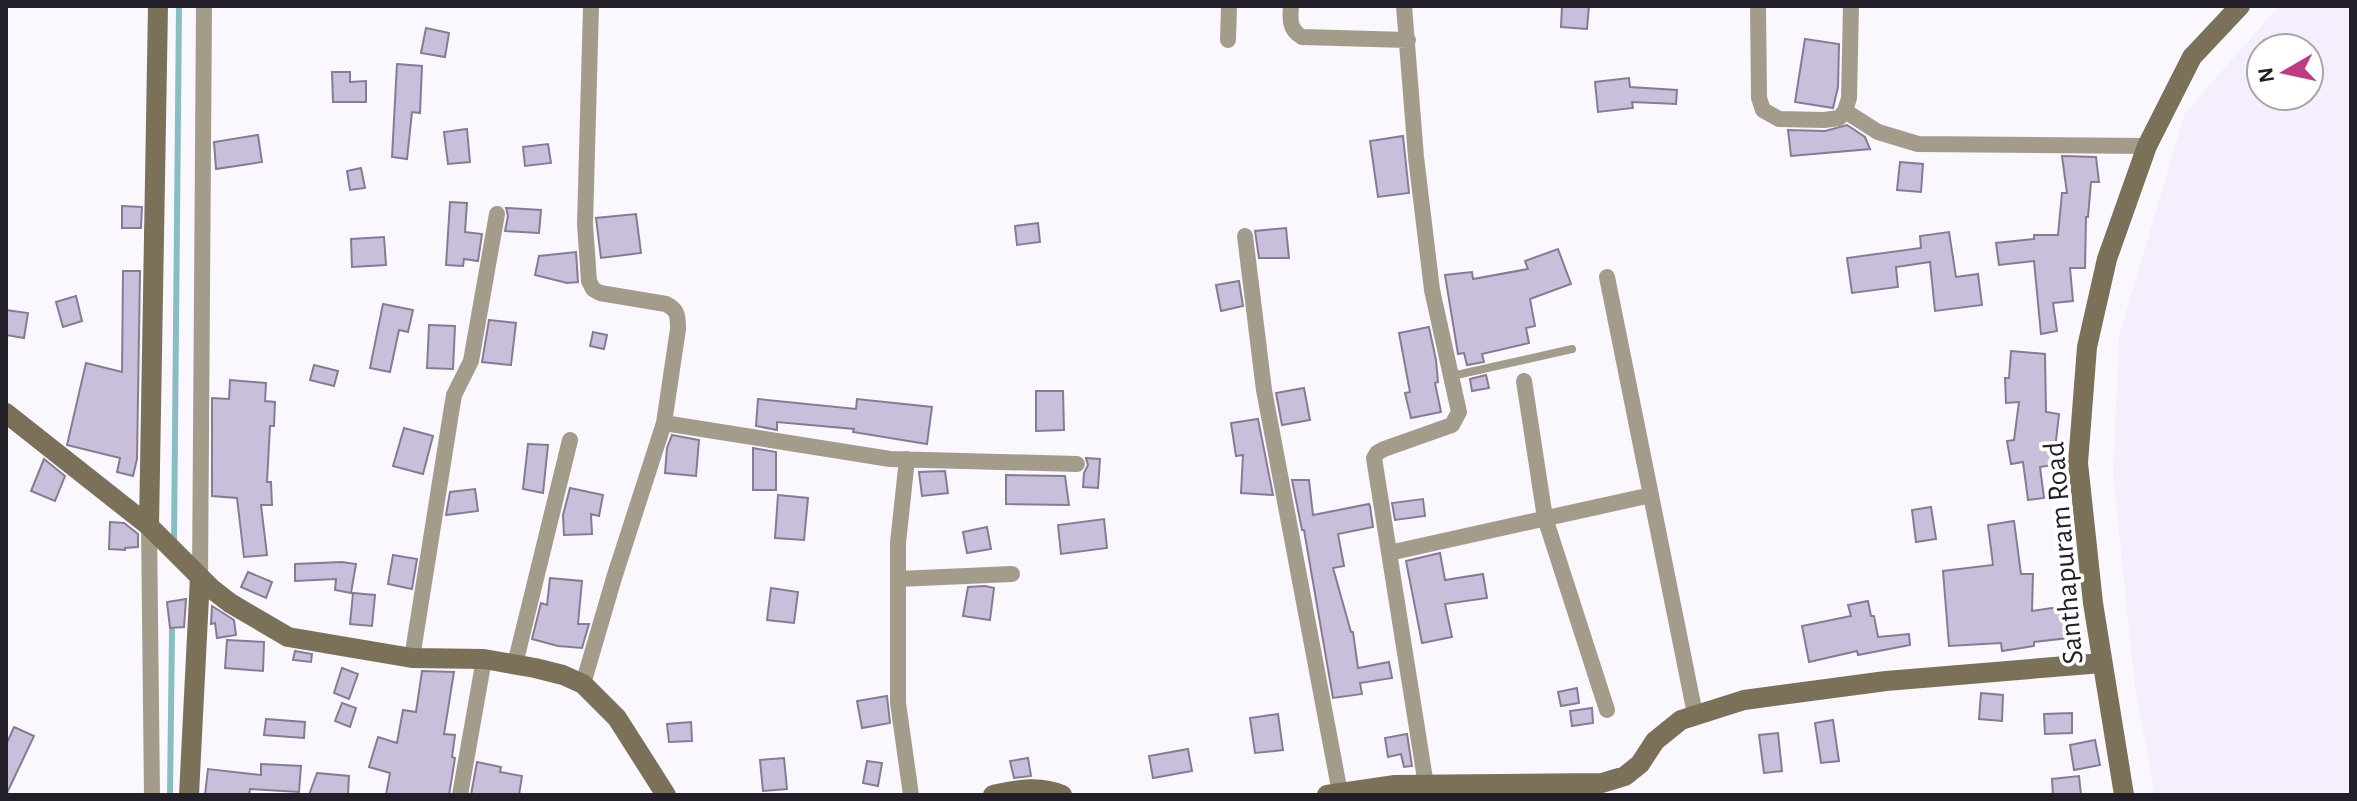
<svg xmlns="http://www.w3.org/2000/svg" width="2357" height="801" viewBox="0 0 2357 801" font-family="'Alegreya Sans',sans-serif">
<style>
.built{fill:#f4eefd;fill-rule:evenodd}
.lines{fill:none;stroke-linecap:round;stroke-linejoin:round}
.stream{stroke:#88bdc4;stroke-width:6}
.building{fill:#cabfdb;stroke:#867b95;stroke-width:2}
.lane{stroke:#a49c8b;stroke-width:8}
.street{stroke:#a49c8b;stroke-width:16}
.secondary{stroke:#7b7058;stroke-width:20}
.labels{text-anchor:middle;stroke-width:7;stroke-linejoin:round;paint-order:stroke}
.street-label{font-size:30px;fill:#231f29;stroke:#fff}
</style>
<rect width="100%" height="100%" fill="#faf8fe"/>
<path class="built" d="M2279,6h72v789h-196l-20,-108 -22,-212 6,-139 66,-223zM2261,48h48v48h-48z"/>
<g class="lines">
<path class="stream" d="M174,542l5,-536
M170,795l2,-165"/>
</g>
<path class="building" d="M1562,6h27l-2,23 -26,-2z
M426,28l23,5 -4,24 -24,-4z
M1805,39l34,5 -1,43 -5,21 -38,-6z
M397,64l25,2 -2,47 -8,-1 -5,47 -15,-2z
M332,72h18v10l16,-1v21h-33z
M1629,78l1,9 47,3 -1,14 -44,-2 1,6 -35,4 -3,-30z
M1847,125l18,12 5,12 -79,7 -3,-26 37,1z
M467,129l3,33 -22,2 -4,-32z
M258,135l4,27 -46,7 -2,-27z
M1403,136l6,57 -31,4 -8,-56z
M548,144l3,19 -26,3 -2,-19z
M2062,156l34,1 3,25h-8l-3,35h-2l-1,51h-15l3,33 -20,2 4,28 -16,3 -7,-73 -35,4 -3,-22 38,-4v-4h24l4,-42h5z
M1900,162l23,2 -2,28 -24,-2z
M361,168l4,20 -15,2 -3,-19z
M450,202l17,1 -2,29 17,2 -4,27 -14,-2 -1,7 -17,-1z
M122,206l20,1 -1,21h-19z
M506,208l35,2 -2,23 -34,-2 3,-15z
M636,214l5,39 -40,5 -5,-40z
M1038,223l2,19 -23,3 -2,-19z
M1286,228l3,30h-30l-4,-27z
M1949,232l7,45 22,-3 4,31 -47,6 -5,-49 -34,5 2,20 -46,6 -5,-35 74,-10 -1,-12z
M384,237l2,28 -34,2 -1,-28z
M1558,249l13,35 -41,15 5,27 -9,2 3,15 -47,11 2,8 -17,3 -3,-12 -6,1 -13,-79 27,-3 1,7 55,-10 -3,-8z
M576,252l2,30 -11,1 -32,-8 4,-19z
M123,271h17l-3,188 -4,17 -16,-4 3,-14 -53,-13 19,-82 36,9z
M1239,281l4,25 -22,5 -5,-26z
M76,296l6,25 -19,6 -7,-25z
M383,304l30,6 -5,22 -9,-2 -9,42 -20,-4z
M6,310l22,3 -4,25 -18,-3z
M489,320l27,3 -5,42 -29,-3z
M429,325l26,1 -2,43 -26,-1z
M1429,327l7,33 2,22 -3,1 6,29 -30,6 -6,-25 5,-1 -11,-59z
M593,332l14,3 -3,14 -14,-3z
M2011,351l34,3 1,58 13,2 -4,35 8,-1 2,15 -25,4 4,31 -16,2 -5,-38 -12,2 -4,-23 7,-1 5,-38 -13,1 -1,-25h4z
M314,365l24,6 -4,15 -24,-6z
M1486,375l3,13 -17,3 -2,-12z
M230,380l36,3 -1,18 10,1 -1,24h-4l-3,56h4l1,23h-11l6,50 -23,2 -7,-59 -25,-2v-98l17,1z
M1304,388l6,32 -28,5 -6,-32z
M1036,391h27l1,39 -28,1z
M758,399l98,10 1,-10 75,8 -5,37 -74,-12 1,-3 -77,-7v8l-21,-4z
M1258,419l15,76 -32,-2 2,-38 -7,1 -5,-33z
M404,428l29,8 -10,38 -30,-8z
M672,435l27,5 -3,36 -31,-3 2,-25z
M528,444l20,1 -5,48 -20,-4z
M753,448l23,4v38h-23z
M1086,458l14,1 -2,29 -15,-1 1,-14 4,-8z
M44,459l21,17 -10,25 -24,-10z
M945,471l3,22 -26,3 -3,-24z
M1006,475l59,1 4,29 -63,-1z
M1292,480h17l4,35 56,-11 1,2 3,21 -35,7 6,32 -11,2 18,64h2l5,36 31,-6 3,16 -32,5 2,11 -29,4 -29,-168h-2z
M570,488l33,7 -4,21 -8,-2 1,20 -28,1 -1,-20z
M475,489l3,22 -32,4 4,-23z
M778,495l30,3 -4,42 -29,-2z
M1423,499l2,17 -30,4 -3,-17z
M1931,507l5,32 -20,3 -4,-32z
M1104,519l3,29 -46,6 -3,-29z
M2014,521l7,53h12l-1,37 41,-6 4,32 -43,5v4l-32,5 -1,-8 -52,3 -6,-75 50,-6 -5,-40z
M110,522l14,1 14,11v13l-13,1v2l-16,-1z
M987,527l4,22 -24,4 -4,-21z
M1440,553l5,27 38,-6 4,24 -42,6 7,33 -30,6 -16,-82z
M393,555l24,4 -5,30 -24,-5z
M342,562l14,2 -5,29 -16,-3 1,-11 -41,2v-17z
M248,572l24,10 -6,16 -25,-11z
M550,578l32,3 -4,43h11l-7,24 -24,-2 -26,-7 9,-36 6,2z
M985,586l9,2 -4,32 -27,-4 5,-29z
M771,588l27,4 -4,31 -27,-3z
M353,593l22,2 -3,31 -22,-2z
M186,599l-2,28 -14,1 -3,-26z
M1868,601l3,15h3l4,21 31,-3 1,11 -52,10 -1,-4 -48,11 -7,-36 49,-10 -3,-11z
M212,606l22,14 2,15 -19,3 -2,-15 -4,1z
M227,640l37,2 -1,29 -38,-3z
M295,651l17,3 -1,8 -18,-2z
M342,668l16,6 -9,25 -15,-6z
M422,671l32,1 -10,62 11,1 -3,22 3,1 -6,37h-63l4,-22 -21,-6 9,-30 19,6 6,-33 13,2z
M1577,688l2,15 -18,3 -3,-14z
M1981,693l22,2 -1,26 -23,-2z
M887,696l3,27 -28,5 -5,-27z
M342,703l14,5 -6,19 -15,-6z
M1592,708l1,15 -21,3 -2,-15z
M2072,713v20l-27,1 -1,-20z
M1278,714l5,36 -28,3 -5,-35z
M266,719l39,3 -1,16 -40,-3z
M1833,720l6,41 -18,2 -6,-40z
M691,722l1,19 -23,1 -2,-18z
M14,727l20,9 -28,59v-50z
M1778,733l4,38 -18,2 -5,-38z
M1407,734l5,32 -8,1 -3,-13 -13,3 -3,-19z
M2095,740l5,25 -26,5 -4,-25z
M1188,749l4,22 -39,7 -4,-22z
M784,758l3,31 -24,2 -3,-31z
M1028,758l3,18 -17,2 -4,-17z
M867,761l15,2 -4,23 -15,-3z
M477,762l24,5 -1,5 22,4 -3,19h-48z
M261,764l40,2 -2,26 -49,-3 -1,6h-44l3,-26 53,6z
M317,773l32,3 -1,19h-39z
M2079,776l2,19h-28l-1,-16z"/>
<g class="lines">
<path class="lane" d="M1452,376l120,-27"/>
<path class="street" d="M1291,6c-1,13 -2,24 11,31l106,3
M1404,6l12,151 16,133 27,122 -7,13 -68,24 -7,4 -3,5 52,327
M1758,6l1,92 4,12 16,9 45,1 15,-2 6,-7 4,-13 2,-92
M1228,40l1,-34
M1845,111l33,21 40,12 229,2
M1245,236l19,154 76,403
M1607,277l88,437
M1524,381l21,137 62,192
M664,423l226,36 187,5
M907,459l-9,84v160l13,92
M149,526l3,269
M1389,553l262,-58
M200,577l4,-571
M898,579l114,-5
M412,658l39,-245 3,-18 17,-34 26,-147
M515,664l55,-224
M583,684l31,-106 50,-155 14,-94c0,-13 0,-19 -12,-25l-66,-11 -7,-4 -4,-8 -4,-57 6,-218
M460,795l24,-136"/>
<path class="secondary" d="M6,413l143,113 63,63 18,14 58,34 124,21 72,1 51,9 28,7 20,9 34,34 49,77
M149,526l9,-520
M189,795l11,-218
M993,795c24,-5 46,-10 69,0
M1327,795l68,-10 207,-2 23,-7 15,-12 15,-23 26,-21 63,-20 142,-19 216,-18
M2124,795l-31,-192 -15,-140 9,-116 20,-88 40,-113 45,-89 48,-51"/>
</g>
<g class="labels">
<g class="street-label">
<text transform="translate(2063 553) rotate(-95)" y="10">Santhapuram Road</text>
</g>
</g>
<rect width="2357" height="801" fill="none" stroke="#231f29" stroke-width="16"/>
<g transform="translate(2285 72) rotate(261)"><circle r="38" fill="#ffffff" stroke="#a7a5a9" stroke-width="2"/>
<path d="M0-6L14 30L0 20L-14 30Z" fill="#c03c82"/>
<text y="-12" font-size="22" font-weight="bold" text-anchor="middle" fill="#231f29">N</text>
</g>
</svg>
